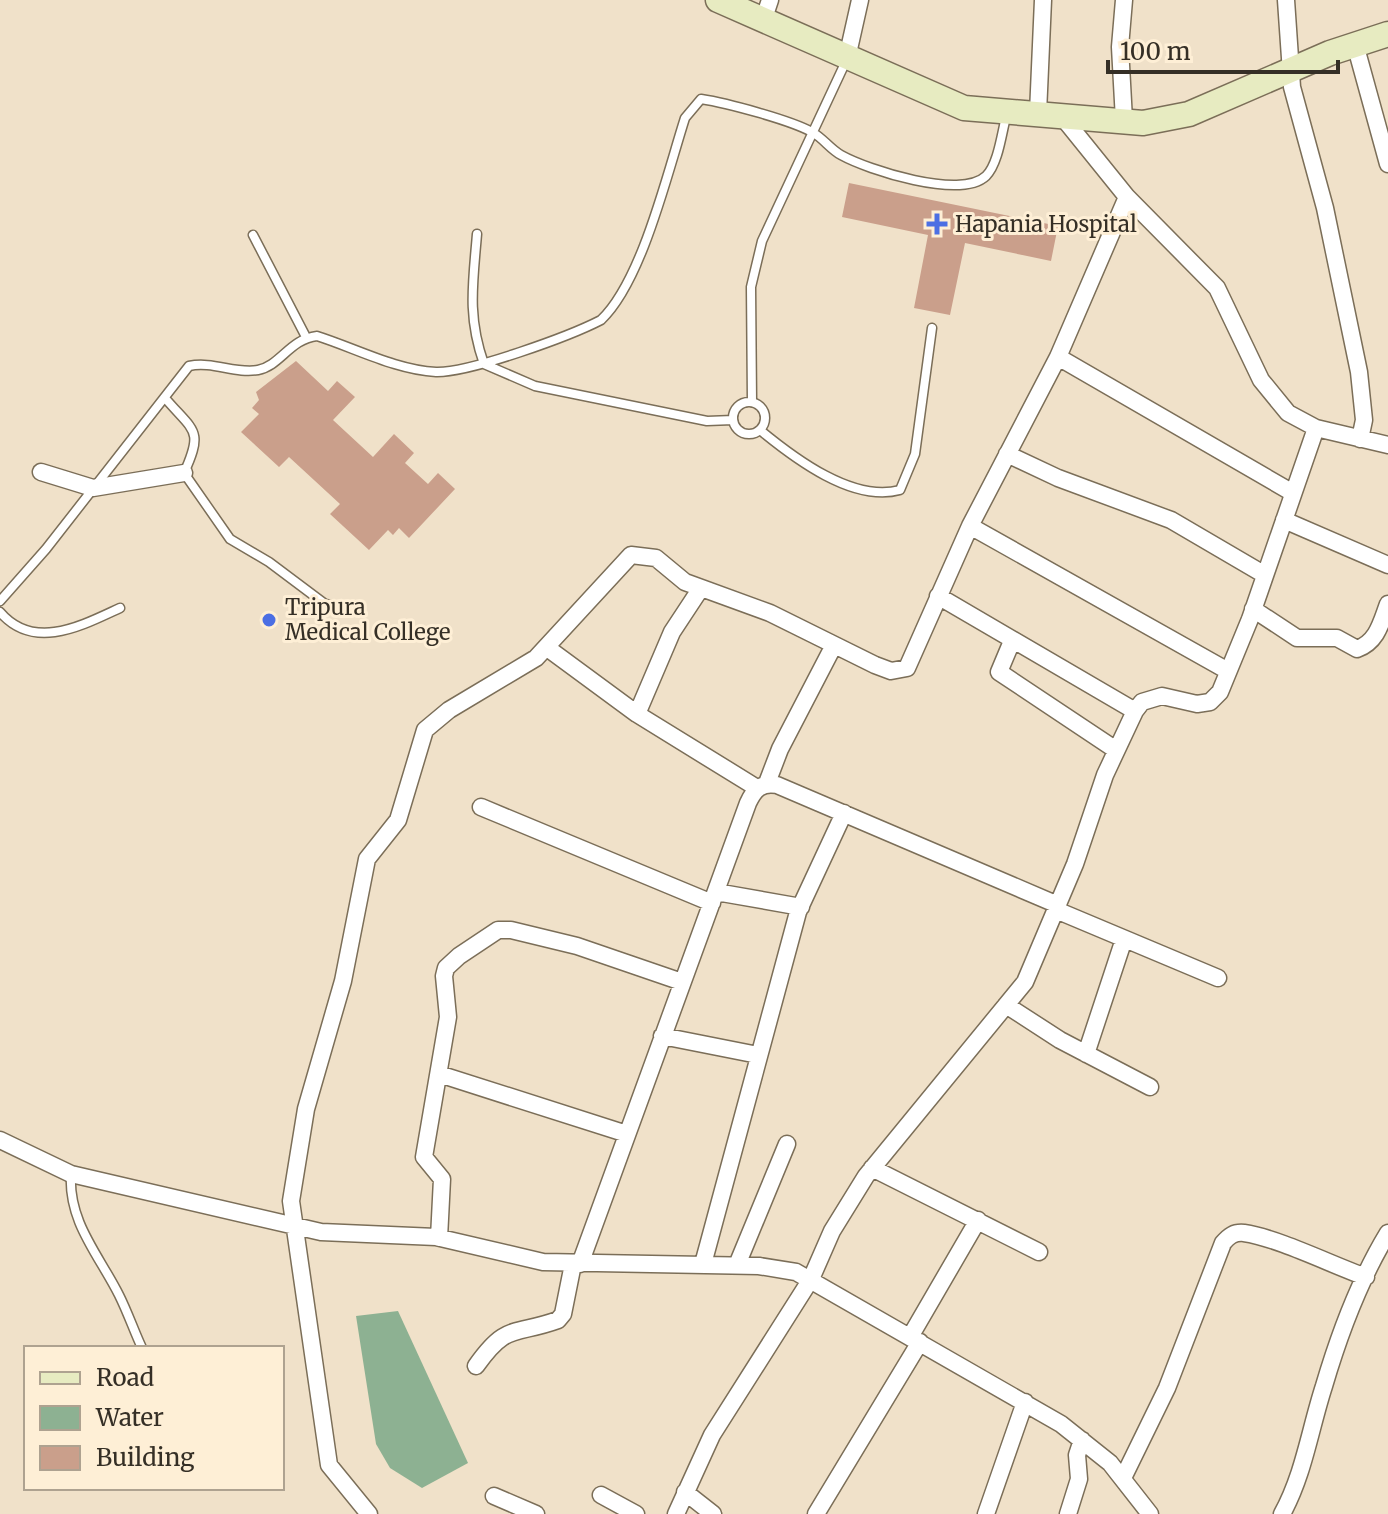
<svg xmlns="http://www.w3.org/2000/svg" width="1388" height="1514" viewBox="0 0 1388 1514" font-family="Merriweather,serif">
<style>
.water{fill:#8db192}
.building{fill:#ca9f8b}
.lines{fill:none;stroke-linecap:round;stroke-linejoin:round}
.lane-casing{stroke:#7b6e58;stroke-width:11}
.street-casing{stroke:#7b6e58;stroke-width:19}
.secondary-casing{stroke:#7b6e58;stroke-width:27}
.lane{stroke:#fff;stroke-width:8}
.street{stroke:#fff;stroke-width:16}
.secondary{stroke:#e7ebc1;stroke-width:24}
.poi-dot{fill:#4c6fe3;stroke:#feefd6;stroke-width:3}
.labels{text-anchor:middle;stroke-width:6;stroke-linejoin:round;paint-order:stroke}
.poi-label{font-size:22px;fill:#352f26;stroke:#feefd6;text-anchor:start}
</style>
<rect width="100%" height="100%" fill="#f0e1c9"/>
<path class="water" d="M398,1311l70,152 -46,25 -32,-20 -14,-24 -20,-128z"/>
<path class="building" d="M849,183l209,43 -7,35 -86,-18 -15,72 -36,-7 14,-73 -86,-18z
M296,361l32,30 9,-10 18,16 -22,23 40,37 21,-23 20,19 -9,10 23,21 10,-11 17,16 -46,49 -10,-10 -6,7 -5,-5 -19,20 -39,-36 10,-10 -51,-47 -10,10 -38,-35 18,-18 -7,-6 7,-8 -3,-8z"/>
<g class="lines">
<g class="lane-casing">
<path id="lane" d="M477,234c-4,49 -10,82 7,130l51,22 172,35 26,-1
M253,235l53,102
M165,398c29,34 39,31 19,75l46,66 39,23 56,42 31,5
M733 418a16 16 0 1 1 32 0a16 16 0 1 1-32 0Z
M752,402l-1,-115 11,-46 85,-182
M760,430c34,28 93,73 140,60l15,-36 17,-126
M0,601l46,-52 143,-183c24,-5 46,8 69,4 22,-4 32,-31 59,-34 38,12 79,34 119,36 33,1 134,-36 165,-52 41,-39 66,-146 84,-202l16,-19c26,4 89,21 111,33 11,6 18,17 29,23 27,15 120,45 145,21 13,-13 16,-46 21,-63
M0,612c34,40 83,13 120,-4
M71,1174c-3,48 28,81 48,121 9,18 15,36 23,53"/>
</g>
<g class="street-casing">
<path id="street" d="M1124,0l-4,47 4,73
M1286,0l6,87 33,121 34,164 5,48 -4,19
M763,21l7,-21
M1355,44l33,120
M847,58l13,-58
M1038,113l5,-113
M1060,114l67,83 90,91 44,92 27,33 28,15 72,17
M1058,357l235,136
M1007,454l51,24 113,42 94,55
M41,472l52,16 91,-15
M1284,520l104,45
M970,526l258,145
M938,596l197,115
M1253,609l44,29h40l20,11c20,-7 24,-26 31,-45
M1012,641l-13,31 117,78
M546,647l91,67 120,74
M637,714l35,-82 29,-44
M767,783l13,-34 53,-102
M481,807l231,96
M716,892l85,15
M1056,910l162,68
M1006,1005l54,35 90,47
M662,1036l96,19
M1086,1054l38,-115
M439,1074l188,60
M0,1140l71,34 250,58 115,5 107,25 216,4 37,6 265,152 49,39 40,51
M872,1168l167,84
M439,1238l3,-59 -18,-22 24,-140 -4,-41 2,-8 13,-12 39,-26h13l66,16 105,36
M580,1264l168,-461c6,-13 13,-21 29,-18l281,120
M703,1264l95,-352 46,-99
M737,1265l50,-121
M910,1337l68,-117
M476,1366c31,-44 38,-30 82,-46l5,-6 10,-50
M1123,1478l44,-90 56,-145c6,-7 11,-11 21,-10 34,5 88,32 122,44
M685,1492l28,22
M601,1495l35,19
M494,1496l42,18
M369,1514l-40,-49 -38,-264 15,-92 37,-128 24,-122 31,-39 27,-90 24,-20 87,-52 95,-103 25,3 29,24 85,31 105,52 16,6 16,-3 63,-142 88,-169 69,-160
M676,1514l36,-79 99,-156 21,-48 34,-55 159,-194 50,-118 30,-89 30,-64 7,-9 20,-6 35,8 13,-2 10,-10 30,-73 66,-191
M816,1514l104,-172
M986,1514l39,-112
M1068,1514l11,-35 -2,-24 5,-15
M1282,1514c22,-40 28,-85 42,-128 15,-51 36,-107 64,-153"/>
</g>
<g class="secondary-casing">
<path id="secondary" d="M718,0l246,108 179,15 46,-9 141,-61 58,-19"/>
</g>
<use href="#lane" class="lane"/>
<use href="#street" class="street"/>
<use href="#secondary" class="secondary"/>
</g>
<g class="poi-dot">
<path d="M933 212h8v8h8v8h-8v8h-8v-8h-8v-8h8z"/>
<circle cx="269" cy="620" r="8"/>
</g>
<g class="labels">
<g class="poi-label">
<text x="955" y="232">Hapania Hospital</text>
<text x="285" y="615">Tripura<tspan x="285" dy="25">Medical College</tspan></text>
</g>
</g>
<rect x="24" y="1346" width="260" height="144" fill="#feefd6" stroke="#aea290" stroke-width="2"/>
<rect x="40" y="1372" width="40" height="12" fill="#e7ebc1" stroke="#aea290" stroke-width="2"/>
<text x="96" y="1386" font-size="24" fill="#352f26">Road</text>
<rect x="40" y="1406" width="40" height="24" fill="#8db192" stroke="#aea290" stroke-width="2"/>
<text x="96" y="1426" font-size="24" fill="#352f26">Water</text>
<rect x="40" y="1446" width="40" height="24" fill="#ca9f8b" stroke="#aea290" stroke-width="2"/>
<text x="96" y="1466" font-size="24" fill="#352f26">Building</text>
<path d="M1108 60v12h230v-12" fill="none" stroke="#352f26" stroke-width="4"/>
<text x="1120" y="60" font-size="24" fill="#352f26" stroke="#feefd6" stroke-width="6" paint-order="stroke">100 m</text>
</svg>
